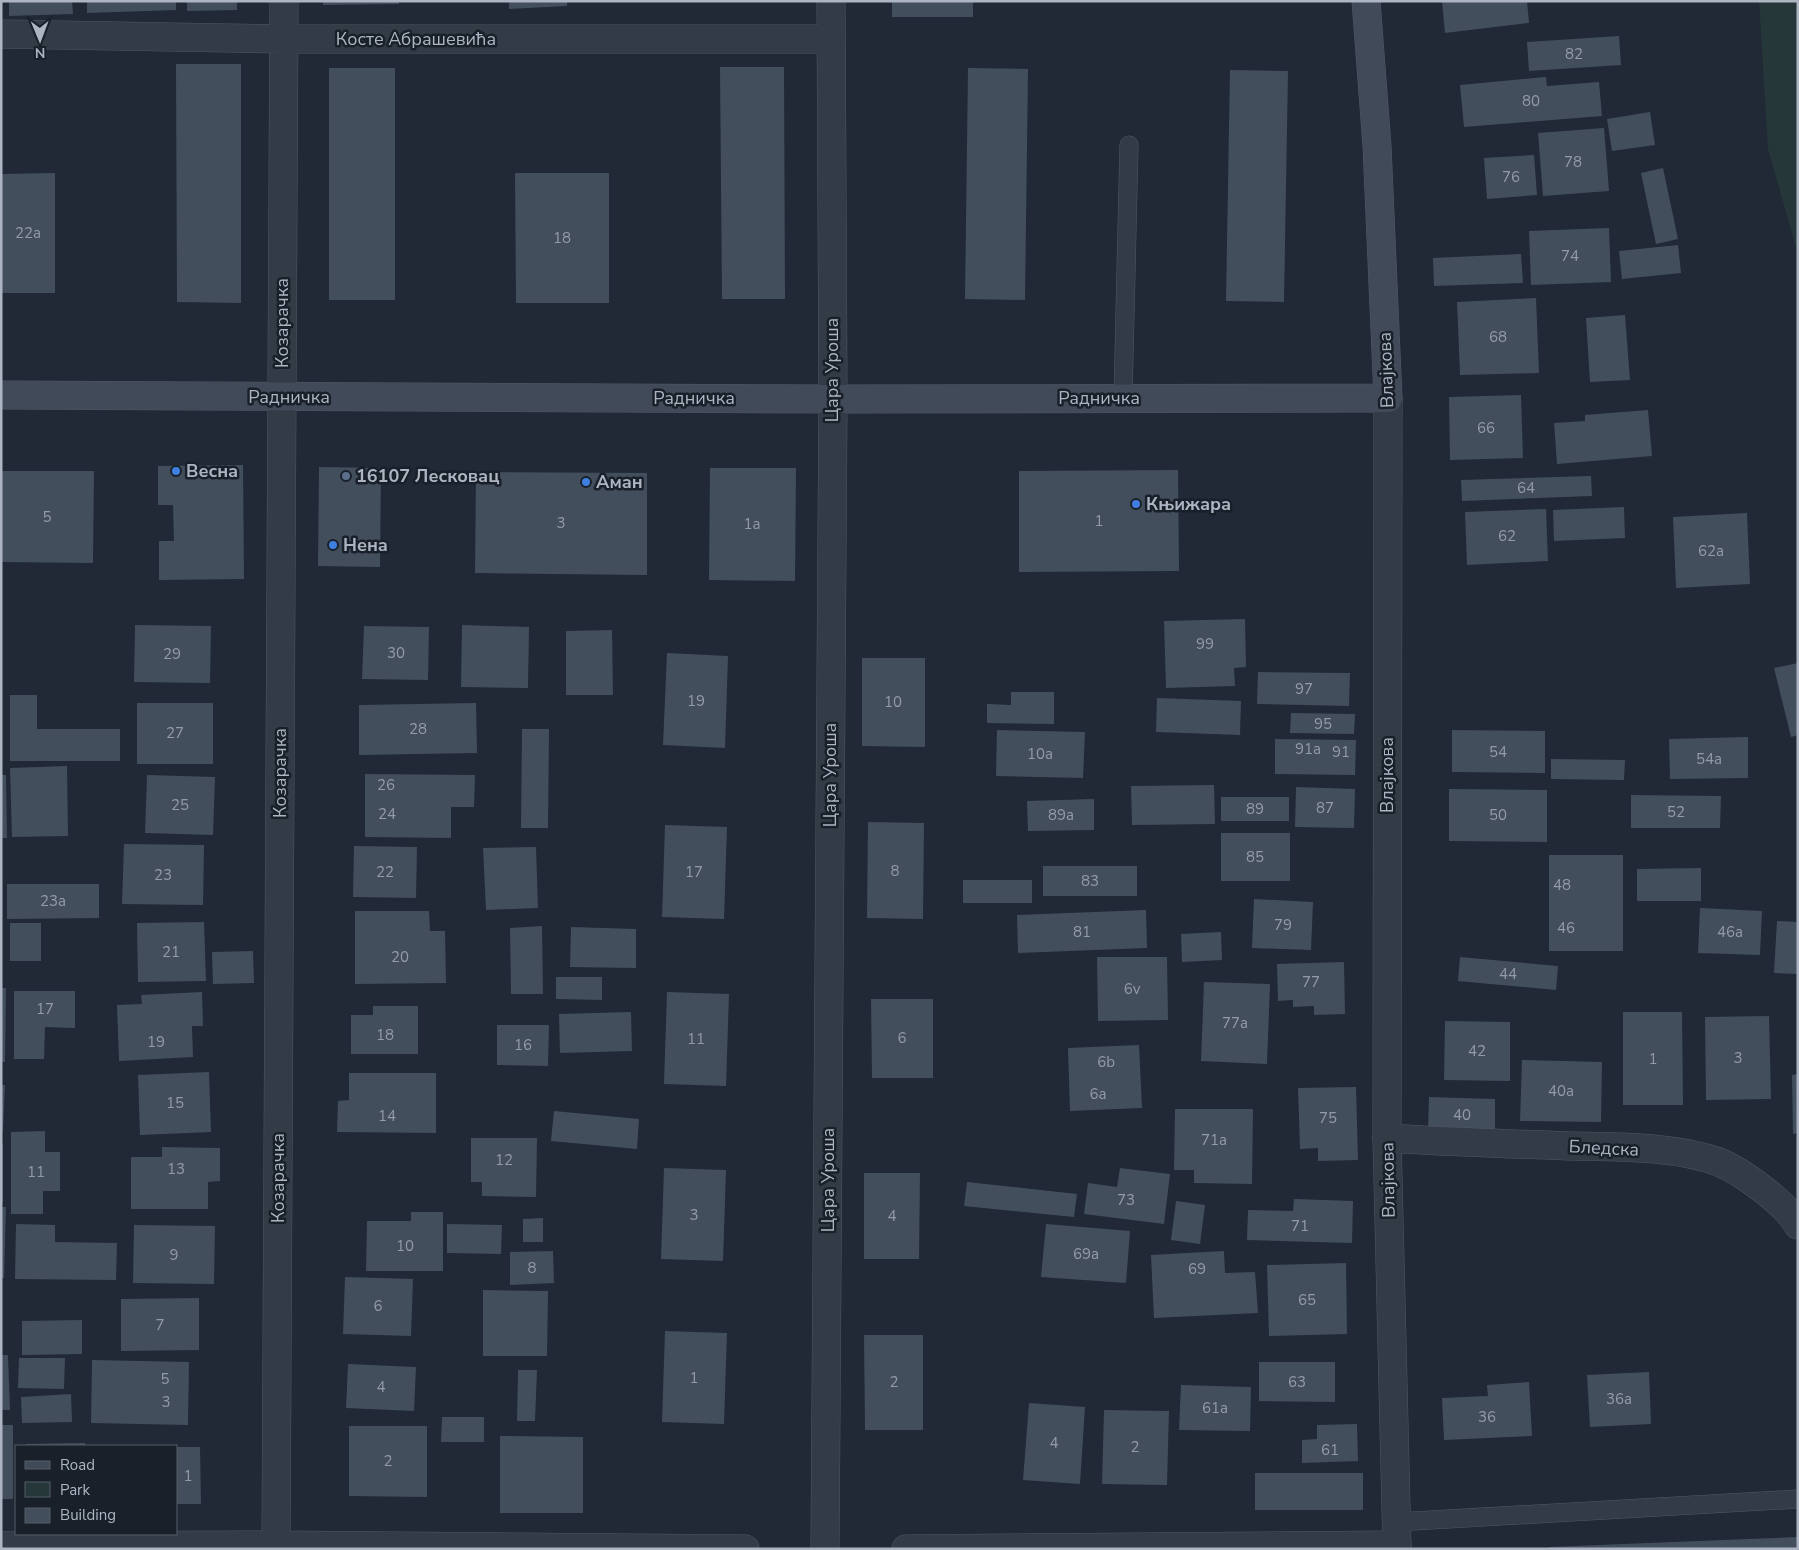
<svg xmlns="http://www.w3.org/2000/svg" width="1799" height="1550" viewBox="0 0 1799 1550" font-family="'Nunito Sans',sans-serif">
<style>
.green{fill:#253738}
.building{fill:#434e5d}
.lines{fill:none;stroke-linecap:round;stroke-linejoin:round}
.service-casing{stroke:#515864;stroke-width:19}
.minor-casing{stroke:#515864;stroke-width:29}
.tertiary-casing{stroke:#515864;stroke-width:29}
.secondary-casing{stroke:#515864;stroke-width:29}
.service{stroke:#333b46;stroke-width:18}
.minor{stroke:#333b46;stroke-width:28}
.tertiary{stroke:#333b46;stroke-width:28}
.secondary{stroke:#414a58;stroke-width:28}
.shop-dot{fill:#3f7fe0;stroke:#19202a;stroke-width:2}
.service-dot{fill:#5c6f8a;stroke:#19202a;stroke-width:2}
.labels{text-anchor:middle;stroke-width:5;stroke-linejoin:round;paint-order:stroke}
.number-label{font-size:15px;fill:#929baa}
.street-label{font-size:18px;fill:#adb5c3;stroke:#19202a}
.poi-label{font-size:18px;font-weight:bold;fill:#adb5c3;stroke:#19202a;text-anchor:start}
</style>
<rect width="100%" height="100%" fill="#202935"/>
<path class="green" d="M1759,1h39v253l-30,-105z"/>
<path class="building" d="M9,1h63l1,13 -64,2z
M87,1h89v9l-89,3z
M187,1h50v9l-50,1z
M323,1h76v3l-76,1z
M509,1h58v5l-58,3z
M892,1h81v16h-81z
M1442,1h85l2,22 -84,10z
M1619,36l2,29 -92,6 -2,-29z
M176,64h65v239l-64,-1z
M720,67h64l1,232h-63z
M329,68h66v232h-66z
M968,68l60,1 -3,231 -60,-1z
M1230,70l58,1 -4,231 -58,-1z
M1546,77l1,9 52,-4 3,34 -138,11 -4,-42z
M1650,112l5,33 -43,6 -5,-32z
M1604,128l5,63 -66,5 -5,-63z
M1534,155l3,40 -50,4 -3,-41z
M1663,168l15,71 -22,5 -15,-71z
M55,173v120h-54v-119z
M515,173h94v130h-93z
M1609,228l2,54 -80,3 -2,-54z
M1678,245l3,28 -59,6 -3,-28z
M1521,254l2,29 -89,3 -1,-28z
M1536,298l3,75 -79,2 -3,-73z
M1625,315l5,65 -40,2 -4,-64z
M1521,395l2,63 -73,2 -1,-63z
M1648,410l4,46 -95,8 -3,-41 31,-2v-6z
M243,465l1,114 -85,1v-39h15l-1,-36h-15v-39z
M319,467l62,1 -1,99 -62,-1z
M710,468h86l-1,113 -86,-1z
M1178,470l1,101 -160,1v-101z
M1,471h93l-1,92 -92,-1z
M476,472l171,1v102l-172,-2z
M1591,476l1,20 -130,5 -1,-21z
M1624,507l1,31 -71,3 -1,-31z
M1546,509l2,52 -81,4 -2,-53z
M1747,513l3,71 -74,4 -3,-71z
M1245,619l1,48 -12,1 1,18 -69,2 -2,-67z
M135,625l76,1 -1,57 -76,-1z
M462,625l67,2 -1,61 -67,-1z
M364,626l65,1 -1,53 -66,-1z
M612,630l1,65h-47v-64z
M667,653l61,3 -3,92 -62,-3z
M862,658h63v89l-63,-1z
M1798,663v72l-7,2 -17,-69z
M1258,672l92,1 -1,33 -92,-2z
M1011,692h43v32l-67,-1v-19l24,1z
M10,695h27v34h83v32h-110z
M1157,698l84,3 -1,34 -84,-3z
M137,703h76v61h-76z
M476,703l1,50 -118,2v-50z
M1291,713l64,1 -1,20 -64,-1z
M522,729h27l-1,99h-27z
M997,730l88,2 -2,46 -87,-2z
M1452,730l93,1v42l-93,-1z
M1748,737v41l-78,1 -1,-40z
M1275,739l81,1 -1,35 -80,-1z
M1551,759l74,1 -1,20 -73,-1z
M67,766l1,70 -56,1 -2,-69z
M365,774l110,1 -1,32h-23v31l-86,-1z
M1,775h5l1,63h-6z
M147,775l68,2 -2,58 -68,-2z
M1214,785l1,39 -83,1 -1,-39z
M1296,787l59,2 -1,39 -59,-1z
M1449,789l98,1v52l-98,-1z
M1631,795l90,1 -1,32h-89z
M1221,797h68v24h-68z
M1094,799v31l-66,1 -1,-30z
M868,822l56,1 -1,96 -56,-1z
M665,825l62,2 -3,92 -62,-2z
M1221,833h69v48h-69z
M124,844l80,1 -1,60 -81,-1z
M354,846l63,1 -1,51 -63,-1z
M536,847l2,61 -52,2 -3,-62z
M1549,855h74v96h-74z
M1043,866h94v30h-94z
M1701,868v33h-64v-32z
M963,880h69v23h-69z
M7,884h92v34l-92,1z
M1254,899l59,3 -2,48 -59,-2z
M1700,908l62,3 -2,44 -62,-2z
M1146,910l1,38 -129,5 -1,-38z
M355,911h74l1,20h15l1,52 -91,1z
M1777,921l21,1v52l-24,-1z
M204,922l2,59 -68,1 -1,-59z
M10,923h31v38h-31z
M542,926l1,68h-32l-1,-66z
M571,927l65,2v39l-66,-1z
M1221,932l1,28 -40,2 -1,-28z
M253,951l1,32 -41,1 -1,-32z
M1097,957h70l1,63 -70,1z
M1460,957l98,9 -2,24 -98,-9z
M1344,962l1,52 -31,1v-9l-21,1v-7l-15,1 -1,-37z
M556,977h46v23l-46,-1z
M1204,982l66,2 -3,80 -66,-3z
M1,988h5l-1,74h-4z
M14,991h61v37l-30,-1 -1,32h-30z
M202,992l1,34h-11l1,31 -74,4 -2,-56 25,-1 -1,-9z
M667,992l62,2 -3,92 -62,-2z
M871,999h62v79h-61z
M373,1006h45v48h-67v-39h22z
M631,1012l1,39 -72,2 -1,-39z
M1623,1012h59l1,93h-60z
M1769,1016l2,83 -65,1 -1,-83z
M1445,1021l65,1v59l-66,-1z
M497,1025h52l-1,41 -51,-1z
M1139,1045l3,63 -72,3 -2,-63z
M1522,1060l80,2 -1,60 -81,-1z
M209,1072l2,60 -71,3 -2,-60z
M349,1073h87v60l-99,-1 1,-31 11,-1z
M1798,1074v59l-5,1 -1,-59z
M1,1085h4l-2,47h-2z
M1356,1087l2,73 -40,1v-13l-18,1 -2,-61z
M1429,1097l66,2v34l-67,-2z
M1175,1109h78l-1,75 -58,-1v-13h-20z
M554,1111l85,8 -2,30 -86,-8z
M45,1131v21h15v39h-17v23h-32v-82z
M471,1138h66l-1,59 -54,-1v-14h-11z
M1,1143h2v59h-2z
M162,1147l58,1v33l-12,1v27h-77v-52h31z
M664,1168l62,2 -3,91 -62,-2z
M1120,1168l50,6 -6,50 -80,-10 4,-31 29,4z
M864,1173h56l-1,86h-55z
M967,1182l110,12 -3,23 -110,-11z
M1294,1199l59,2 -1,42 -105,-3 1,-30 45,1z
M1176,1201l29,4 -5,39 -29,-4z
M1,1207h5l-2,71h-3z
M411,1212h32v59h-77l1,-50h44z
M543,1218v24h-20v-23z
M16,1224l39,1v17l62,1 -1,37 -101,-1z
M447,1224l55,1 -1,29 -54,-1z
M1046,1224l84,7 -4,52 -85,-6z
M134,1225l81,1 -1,58 -81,-1z
M553,1251l1,32 -44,2v-33z
M1224,1251l1,22 30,-1 3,41 -104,5 -3,-63z
M1346,1263l1,71 -78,2 -2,-71z
M345,1277l68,2 -2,57 -68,-2z
M483,1290l65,1 -1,65h-64z
M199,1298v52l-78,1v-52z
M82,1320v34l-60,1v-34z
M665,1331l62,2 -3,91 -62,-2z
M864,1335h59v95h-58z
M1,1355h7l2,55h-9z
M19,1358h46l-1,31 -46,-1z
M92,1360l97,2 -1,63 -97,-2z
M1259,1362h76v40l-76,-1z
M348,1364l68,3 -2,44 -68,-3z
M518,1370h19l-2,51h-18z
M1649,1372l2,52 -61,3 -3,-52z
M1529,1382l3,54 -88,4 -2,-42 46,-2 -1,-11z
M1181,1385l70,2 -1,44 -71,-1z
M71,1394l1,28 -50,1 -1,-26z
M1029,1403l56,4 -5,77 -57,-4z
M1104,1410l65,1 -2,74 -65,-1z
M442,1417h42v25h-43z
M1357,1424l1,37 -56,2v-23l15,-1v-14z
M1,1425h12v74h-12z
M349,1426h78v71l-78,-1z
M500,1436l83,1v76h-83z
M85,1443v3h-59v-2z
M176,1447h24l1,57h-25z
M1255,1473h108v37h-108z
M1798,1537v12h-249v-2z"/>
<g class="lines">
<g class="service-casing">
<path id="service" d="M1123,398l6,-253
M1396,1522l402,-23"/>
</g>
<g class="minor-casing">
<path id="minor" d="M1,34l283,5h547
M1387,1138c62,4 124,6 185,8 46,1 103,0 147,16 22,9 68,42 79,63
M276,1545l8,-1544
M1,1546l275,-1 469,4
M825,1549l8,-1150 -2,-398
M906,1549l491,-4"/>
</g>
<g class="tertiary-casing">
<path id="tertiary" d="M1388,398l-1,740 10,411"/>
</g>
<g class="secondary-casing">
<path id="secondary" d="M1,395l832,4 555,-1 -11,-252 -11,-145"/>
</g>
<use href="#service" class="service"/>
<use href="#minor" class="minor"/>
<use href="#tertiary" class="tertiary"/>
<use href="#secondary" class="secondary"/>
</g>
<g class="shop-dot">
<circle cx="176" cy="471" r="5"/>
<circle cx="586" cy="482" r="5"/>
<circle cx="1136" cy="504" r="5"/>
<circle cx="333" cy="545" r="5"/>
</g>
<circle class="service-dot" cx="346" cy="476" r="5"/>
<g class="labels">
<g class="number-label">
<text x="1574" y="59">82</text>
<text x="1531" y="106">80</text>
<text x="1573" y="167">78</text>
<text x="1511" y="182">76</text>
<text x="28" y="238">22a</text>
<text x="562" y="243">18</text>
<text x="1570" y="261">74</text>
<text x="1498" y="342">68</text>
<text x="1486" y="433">66</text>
<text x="1526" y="493">64</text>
<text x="47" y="522">5</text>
<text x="1099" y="526">1</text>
<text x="561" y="528">3</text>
<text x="752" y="529">1a</text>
<text x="1507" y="541">62</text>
<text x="1711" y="556">62a</text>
<text x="1205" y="649">99</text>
<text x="396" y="658">30</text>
<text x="172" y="659">29</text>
<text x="1304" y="694">97</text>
<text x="696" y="706">19</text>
<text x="893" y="707">10</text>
<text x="1323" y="729">95</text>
<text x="418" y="734">28</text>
<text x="175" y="738">27</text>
<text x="1308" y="754">91a</text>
<text x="1341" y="757">91</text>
<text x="1498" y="757">54</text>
<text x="1040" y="759">10a</text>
<text x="1709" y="764">54a</text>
<text x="386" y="790">26</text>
<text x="180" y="810">25</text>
<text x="1325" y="813">87</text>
<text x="1255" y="814">89</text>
<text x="1676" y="817">52</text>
<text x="387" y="819">24</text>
<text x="1061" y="820">89a</text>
<text x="1498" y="820">50</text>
<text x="1255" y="862">85</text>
<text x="895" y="876">8</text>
<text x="385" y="877">22</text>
<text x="694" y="877">17</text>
<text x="163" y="880">23</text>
<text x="1090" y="886">83</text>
<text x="1562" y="890">48</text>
<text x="53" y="906">23a</text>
<text x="1283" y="930">79</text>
<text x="1566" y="933">46</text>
<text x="1082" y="937">81</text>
<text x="1730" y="937">46a</text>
<text x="171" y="957">21</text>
<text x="400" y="962">20</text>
<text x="1508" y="979">44</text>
<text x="1311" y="987">77</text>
<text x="1132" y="994">6v</text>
<text x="45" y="1014">17</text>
<text x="1235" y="1028">77a</text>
<text x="385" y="1040">18</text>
<text x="902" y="1043">6</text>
<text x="696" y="1044">11</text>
<text x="156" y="1047">19</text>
<text x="523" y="1050">16</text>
<text x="1477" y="1056">42</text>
<text x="1738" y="1063">3</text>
<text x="1653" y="1064">1</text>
<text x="1106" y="1067">6b</text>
<text x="1561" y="1096">40a</text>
<text x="1098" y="1099">6a</text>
<text x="175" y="1108">15</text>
<text x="1462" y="1120">40</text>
<text x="387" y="1121">14</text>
<text x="1328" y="1123">75</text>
<text x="1214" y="1145">71a</text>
<text x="504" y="1165">12</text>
<text x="176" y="1174">13</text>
<text x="36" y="1177">11</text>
<text x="1126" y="1205">73</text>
<text x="694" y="1220">3</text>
<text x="892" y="1221">4</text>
<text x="1300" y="1231">71</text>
<text x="405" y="1251">10</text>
<text x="1086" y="1259">69a</text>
<text x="174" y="1260">9</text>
<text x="532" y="1273">8</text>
<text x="1197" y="1274">69</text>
<text x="1307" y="1305">65</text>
<text x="378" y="1311">6</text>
<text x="160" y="1330">7</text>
<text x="694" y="1383">1</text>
<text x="165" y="1384">5</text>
<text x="894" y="1387">2</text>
<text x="1297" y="1387">63</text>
<text x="381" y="1392">4</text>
<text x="1619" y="1404">36a</text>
<text x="166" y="1407">3</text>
<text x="1215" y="1413">61a</text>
<text x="1487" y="1422">36</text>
<text x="1054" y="1448">4</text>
<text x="1135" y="1452">2</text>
<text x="1330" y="1455">61</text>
<text x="388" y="1466">2</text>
<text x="188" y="1481">1</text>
</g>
<g class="street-label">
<text x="416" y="45">Косте Абрашевића</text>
<text transform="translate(282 323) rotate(-90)" y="6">Козарачка</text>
<text transform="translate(832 370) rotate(-90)" y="6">Цара Уроша</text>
<text transform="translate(1386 370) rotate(-92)" y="6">Влајкова</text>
<text x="289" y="403">Радничка</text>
<text x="694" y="404">Радничка</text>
<text x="1099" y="404">Радничка</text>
<text transform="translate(280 773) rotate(-90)" y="6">Козарачка</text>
<text transform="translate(830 775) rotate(-90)" y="6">Цара Уроша</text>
<text transform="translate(1387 775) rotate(-90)" y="6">Влајкова</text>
<text transform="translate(1604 1148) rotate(3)" y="6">Бледска</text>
<text transform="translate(278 1178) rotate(-90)" y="6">Козарачка</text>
<text transform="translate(828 1180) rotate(-90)" y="6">Цара Уроша</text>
<text transform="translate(1388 1180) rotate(-91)" y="6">Влајкова</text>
</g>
<g class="poi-label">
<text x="186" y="477">Весна</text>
<text x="356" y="482">16107 Лесковац</text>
<text x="596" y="488">Аман</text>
<text x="1146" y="510">Књижара</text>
<text x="343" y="551">Нена</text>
</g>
</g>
<rect width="1799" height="1550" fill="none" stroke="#adb5c3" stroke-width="5"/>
<rect x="15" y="1445" width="162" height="90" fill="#19202a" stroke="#545c67"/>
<rect x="25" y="1461" width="25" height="8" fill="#414a58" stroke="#545c67"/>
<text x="60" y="1470" font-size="15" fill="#adb5c3">Road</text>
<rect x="25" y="1482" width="25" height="15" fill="#253738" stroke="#545c67"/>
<text x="60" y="1495" font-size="15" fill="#adb5c3">Park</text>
<rect x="25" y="1508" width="25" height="15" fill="#434e5d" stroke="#545c67"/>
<text x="60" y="1520" font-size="15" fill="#adb5c3">Building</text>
<g transform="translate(40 40) rotate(179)" stroke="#19202a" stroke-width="4" paint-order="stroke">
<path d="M0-4L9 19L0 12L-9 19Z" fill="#adb5c3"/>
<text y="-8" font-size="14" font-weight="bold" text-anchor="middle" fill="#adb5c3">N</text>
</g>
</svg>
